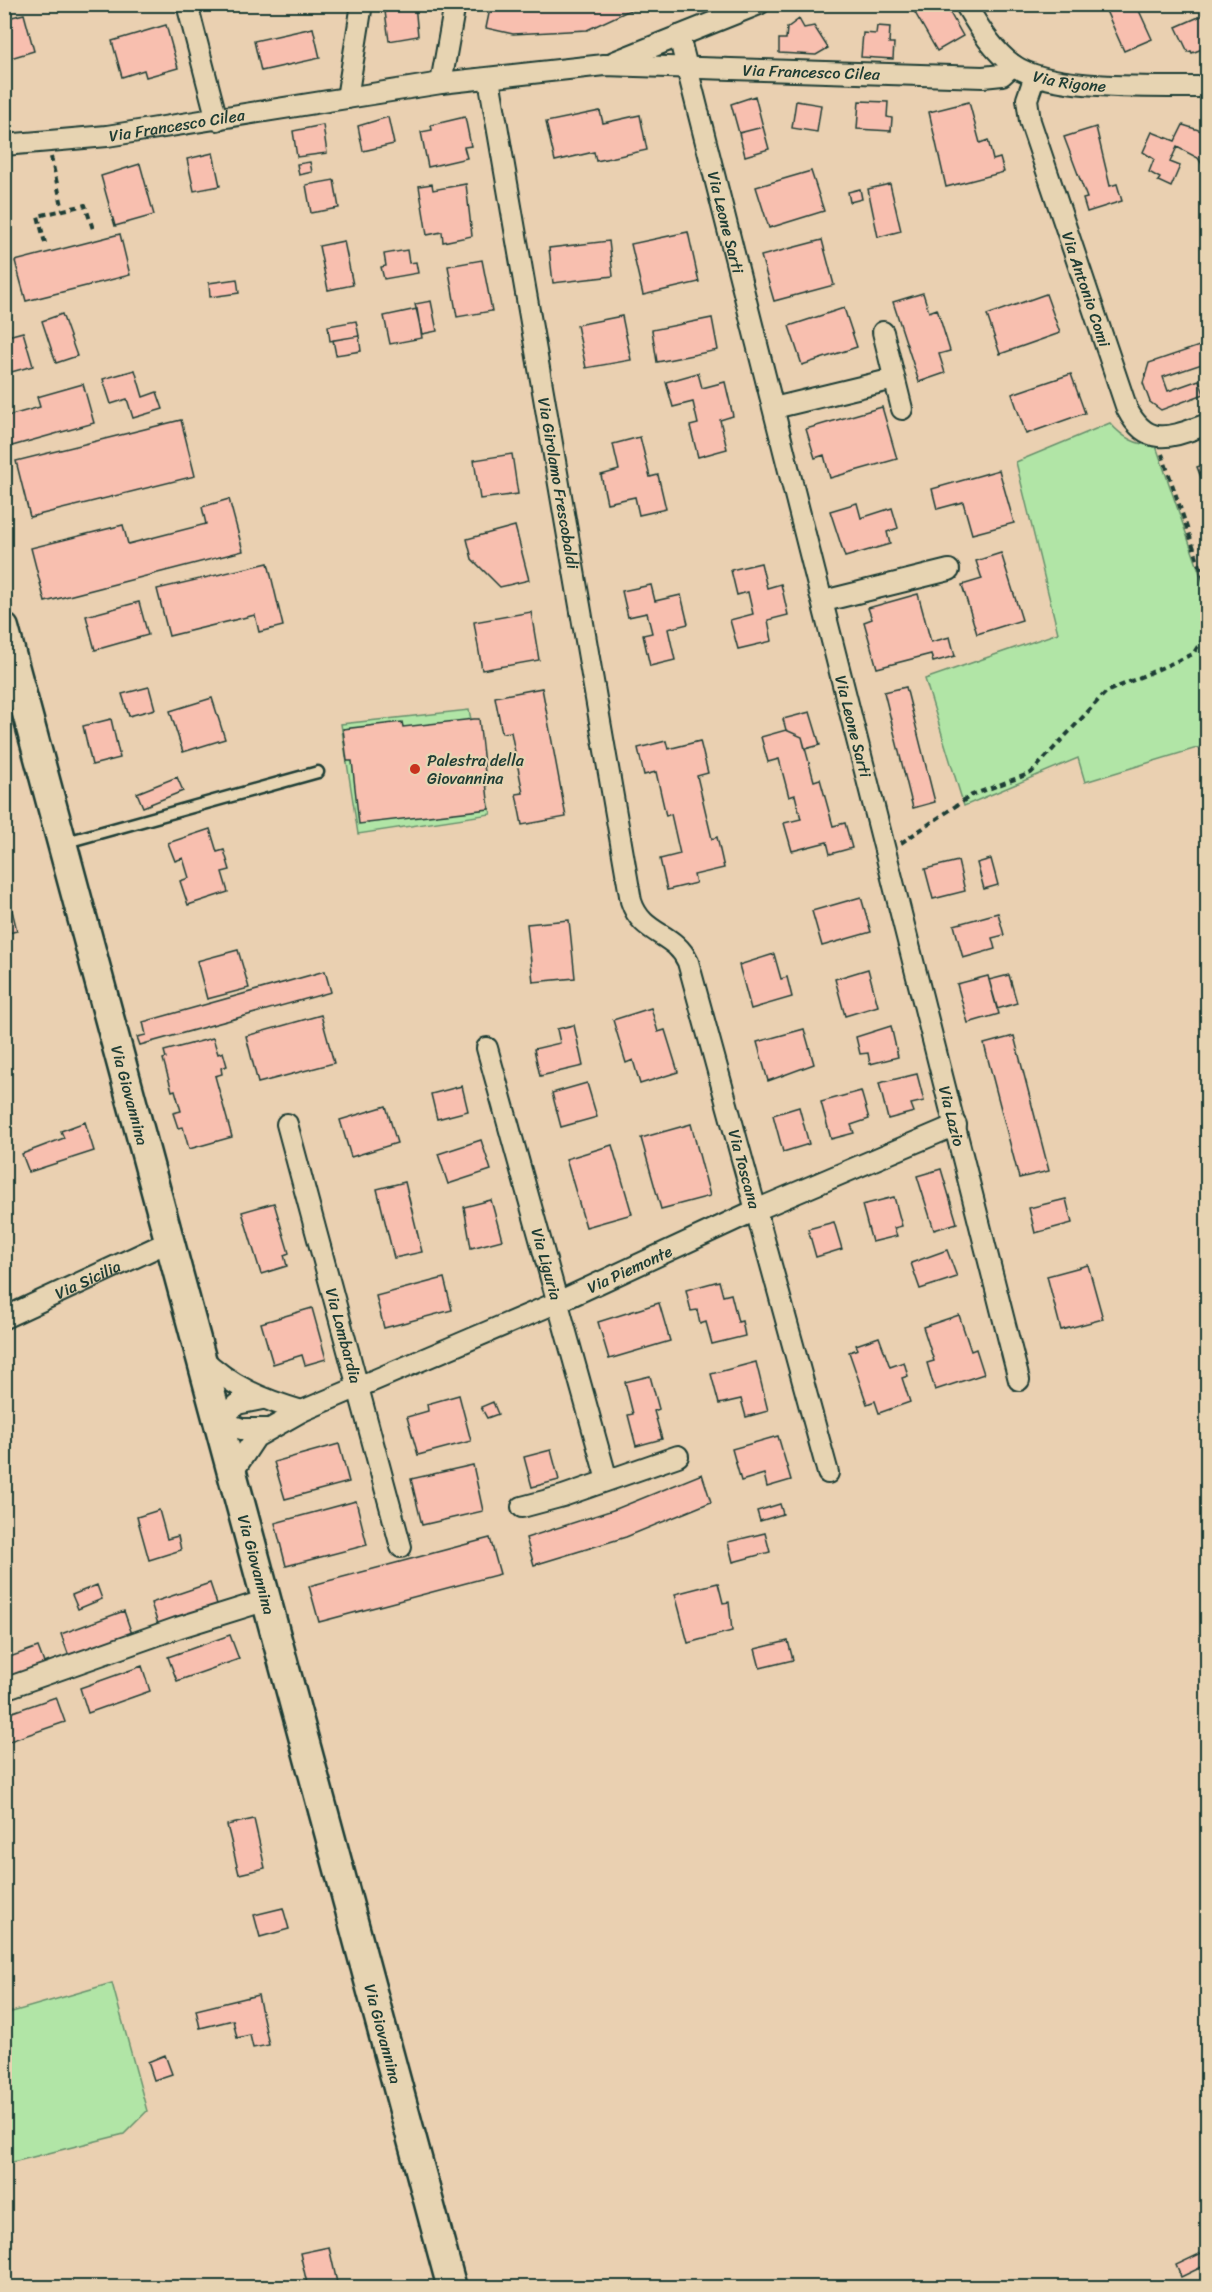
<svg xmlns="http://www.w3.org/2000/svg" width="1212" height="2292" viewBox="0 0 1212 2292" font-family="Sriracha,sans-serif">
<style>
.green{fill:#b1e5a6;stroke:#68916d;stroke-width:1.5}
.building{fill:#f8bfaf;stroke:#1f3d34;stroke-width:1.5}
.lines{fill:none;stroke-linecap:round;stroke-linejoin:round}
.lane-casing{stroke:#1f3d34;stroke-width:15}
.street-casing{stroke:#1f3d34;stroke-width:24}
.secondary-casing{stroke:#1f3d34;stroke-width:33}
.path{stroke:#1f3d34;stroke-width:4;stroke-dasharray:6 4.5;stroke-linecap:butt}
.lane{stroke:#e7d4b2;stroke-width:10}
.street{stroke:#e7d4b2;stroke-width:20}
.secondary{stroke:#e7d4b2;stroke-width:28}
.poi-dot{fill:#c8321e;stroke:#e7d4b2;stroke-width:2}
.labels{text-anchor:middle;stroke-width:4.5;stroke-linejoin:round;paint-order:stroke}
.street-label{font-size:16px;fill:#1f3d34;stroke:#e7d4b2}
.poi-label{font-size:16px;fill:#1f3d34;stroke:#e7d4b2;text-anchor:start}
</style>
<rect width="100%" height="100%" fill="#ead0b1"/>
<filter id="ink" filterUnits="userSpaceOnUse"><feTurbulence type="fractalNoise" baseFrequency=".0167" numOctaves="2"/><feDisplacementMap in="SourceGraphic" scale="12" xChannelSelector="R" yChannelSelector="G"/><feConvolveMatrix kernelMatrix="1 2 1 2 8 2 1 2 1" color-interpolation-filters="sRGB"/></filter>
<g filter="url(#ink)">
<path class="green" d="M1110,423c13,15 26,22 46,23l51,148v151l-122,37 -7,-24 -114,48 -39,-127 133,-46 -42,-171z
M469,710l22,104 -133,20 -17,-110z
M112,1983l35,128 -23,23 -119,30v-150z"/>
<path class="building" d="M112,4h18l-17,5z
M415,4l3,32 -29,5 -5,-37z
M491,4h152l-56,26 -74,4 -27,-6z
M910,4h35l18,32 -26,15z
M1103,4h33l16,35 -28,12z
M1208,13v41l-3,1 -3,-6 -10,4 -1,-2 -3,1 -12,-25z
M24,14l10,37 -30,9v-41z
M799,19l5,9 10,-2 14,22 -12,7 -37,-2v-14h7l1,-11z
M166,25l12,43 -32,9 -2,-7 -22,7 -10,-36z
M877,26l13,1 -1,16h5l-1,16 -32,-2 2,-24 13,1z
M313,28l7,30 -59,13 -7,-30z
M755,96l8,31 -24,6 -8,-29z
M796,101l25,4 -4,27 -25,-4z
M859,101l29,1 -1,15 5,1 -1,13 -34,-2z
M969,102l11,41 8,-3 5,20 7,-2 4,14 -58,15 -17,-75z
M600,111l3,12 37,-8 7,35 -51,11 -2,-9 -39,9 -9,-39z
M388,117l6,27 -31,7 -5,-25z
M465,117l6,29 -7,1 3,11 -39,9 -7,-35 11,-2 -1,-5z
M323,125l4,28 -30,4 -4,-26z
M1183,125l25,8v40l-10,-15 -21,-11 -7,15 10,4 -9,21 -13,-6 2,-3 -11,-6 5,-13 -11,-7 9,-20 23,9z
M763,127l6,22 -24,7 -6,-23z
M1096,127l14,59 7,-2 5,17 -35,11 -4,-13 4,-1 -23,-61z
M213,153l7,33 -26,5 -7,-32z
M310,162l2,10 -13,3 -2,-11z
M140,164l14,51 -39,11 -14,-50z
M811,171l13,40 -55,17 -13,-41z
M334,180l5,28 -28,5 -5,-28z
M432,184l1,6 33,-6 6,52 -29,6 -1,-10 -15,3 -8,-49z
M890,184l11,47 -23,6 -10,-48z
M860,189l2,10 -12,3 -2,-10z
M688,232l11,50 -56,13 -12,-51z
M120,234l10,41 -104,26 -11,-40z
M822,240l12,45 -60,16 -13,-45z
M344,241l9,44 -25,5 -9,-44z
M609,241l4,35 -60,7 -4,-35z
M407,250l2,13 7,-1 2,11 -34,6 -3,-12 5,-1 -2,-12z
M482,260l10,51 -35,6 -9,-51z
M237,279l2,14 -29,4 -1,-14z
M4,285l6,20 -6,1z
M923,293l6,19 8,-3 13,42 -11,3 6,19 -26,9 -26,-80z
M1046,294l14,39 -60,21 -13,-39z
M431,301l6,30 -15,3 -7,-30z
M844,308l13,39 -55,18 -13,-39z
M417,309l5,29 -32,6 -6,-28z
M62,314l15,42 -21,7 -14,-42z
M622,316l9,44 -45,8 -9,-43z
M712,318l6,32 -61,12 -5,-32z
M356,321l3,15 -29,5 -2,-15z
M23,332l10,34 -29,8v-37z
M359,336l2,15 -25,4 -3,-15z
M1208,343v19l-45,15 5,14 31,-11 5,14 -43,16 -11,-8 -7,-19 6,-20z
M135,370l8,27 14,-5 6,17 -30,9 -6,-19 -16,5 -8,-25z
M698,373l4,15 23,-6 8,34 -13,4 7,29 -29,8 -8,-31 8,-2 -5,-22 -20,5 -7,-25z
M1071,374l14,39 -59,21 -14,-40z
M83,384l11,39 -82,23 -8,-29 36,-10 -3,-10z
M882,407l15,52 -67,19 -6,-23 -9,3 -9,-29z
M181,420l14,56 -165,41 -14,-56z
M640,437l10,40 8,-2 8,34 -27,6 -4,-18 -28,6 -6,-28 18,-5 -6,-26z
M512,454l6,40 -38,5 -6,-39z
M1208,463v33l-11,-29z
M999,470l15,53 -42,11 -9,-32 -26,7 -5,-20z
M229,499l14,52 -198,51 -14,-54 92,-23 5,19 78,-20 -4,-17z
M857,503l4,15 31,-10 6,20 -11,4 3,12 -45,13 -15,-46z
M515,526l14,54 -29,7 -28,-28 -5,-20z
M1001,553l21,67 -45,14 -15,-49 20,-6 -6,-18z
M268,563l15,63 -24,6 -4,-17 -86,21 -12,-47z
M761,563l6,25 14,-4 7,31 -20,5 4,21 -34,8 -8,-29 23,-6 -5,-22 -11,3 -6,-25z
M651,585l4,16 26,-6 7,29 -20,5 7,31 -25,6 -7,-31 9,-2 -5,-20 -19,4 -6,-26z
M918,594l13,48 19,-5 5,19 -22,6 -2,-8 -54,14 -13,-46 8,-3 -4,-11z
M139,602l9,33 -53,15 -9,-34z
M531,612l8,48 -57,10 -8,-48z
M149,687l6,22 -26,7 -7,-22z
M906,687l29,115 -22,6 -29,-116z
M542,688l24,129 -44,8 -6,-31 7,-1 -12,-61 -9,1 -7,-36z
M212,698l13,41 -42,13 -13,-41z
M810,712l10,33 -15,4 -3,-12 -16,-7 -3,-11z
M111,719l9,39 -28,7 -9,-39z
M474,719h5l10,90 -130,15 -7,-63h-5l-4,-32 59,-7 1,5z
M786,730l16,7 12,44 6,-2 13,47 12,-3 7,25 -22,6 -3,-12 -35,9 -8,-28 17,-4 -6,-24 -6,2 -10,-38 -11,3 -7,-25z
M666,741l2,8 32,-8 8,32 -11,3 15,63 5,-2 7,31 -30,7 2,8 -29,7 -7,-31 20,-5 -9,-40 -5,2 -10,-44 -12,3 -6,-27z
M177,777l6,14 -40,16 -6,-14z
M210,829l7,23 7,-2 6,20 -8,2 6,20 -40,13 -8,-24 9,-3 -6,-20 -8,3 -7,-18z
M991,859l7,26 -14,4 -7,-26z
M958,861l7,30 -32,8 -8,-30z
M861,897l10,35 -49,14 -10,-35z
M10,902l7,29 -13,3v-30z
M998,913l6,22 -12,3 3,11 -32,9 -9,-33z
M569,920l6,58 -42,4 -6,-58z
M238,950l11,38 -42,11 -10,-38z
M774,954l7,25 6,-2 5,20 -41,12 -12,-44z
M868,969l10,37 -33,10 -10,-37z
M325,971l6,21 -191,53 -3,-8 9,-2 -3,-13z
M1009,975l8,28 -20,6 -8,-29z
M988,976l11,38 -31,9 -11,-39z
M651,1008l7,24 7,-2 13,42 -38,12 -7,-24 -7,3 -13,-43z
M321,1015l13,48 -76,20 -12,-47z
M574,1025l9,41 -43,10 -6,-27 26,-6 -3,-14z
M891,1026l7,31 -28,7 -2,-11 -8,1 -4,-17z
M804,1029l10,35 -46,17 -11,-39z
M1014,1036l35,135 -30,7 -35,-134z
M213,1038l5,16 5,-2 4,14 -6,2 1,6 -7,2 17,61 -43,12 -6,-22 -5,1 -5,-15 8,-2 -6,-21 -3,1 -9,-32 3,-1 -2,-7z
M917,1074l7,27 -13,3 3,8 -26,7 -9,-36z
M587,1083l10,34 -36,10 -9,-34z
M462,1086l6,25 -31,8 -6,-25z
M861,1091l8,28 -18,6 3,8 -23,6 -10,-37z
M386,1106l11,37 -46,14 -11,-37z
M799,1107l10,37 -26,8 -10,-37z
M85,1122l9,29 -65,21 -7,-18 42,-16 -3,-7z
M691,1124l19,72 -49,13 -20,-71z
M481,1140l10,30 -43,14 -10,-30z
M612,1145l20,69 -46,13 -20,-68z
M941,1169l16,54 -23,7 -17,-54z
M405,1182l17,70 -28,6 -17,-69z
M894,1197l8,29 -8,2 3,8 -25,6 -10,-37z
M1066,1199l6,24 -37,10 -6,-25z
M491,1200l11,40 -31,8 -7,-41z
M274,1203l15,50 -5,2 3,11 -26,8 -19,-62z
M834,1222l8,27 -26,8 -8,-28z
M947,1250l10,27 -37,12 -9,-26z
M1088,1265l15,54 -42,11 -14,-54z
M444,1278l8,32 -68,18 -8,-32z
M719,1281l4,15 8,-2 7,28 4,-1 3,15 -33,8 -6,-22 -6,2 -3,-14 -6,1 -5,-21z
M659,1303l11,38 -61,18 -11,-37z
M312,1308l14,51 -21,6 -3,-10 -29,9 -12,-41z
M959,1315l12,36 5,-2 8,25 -49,16 -8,-27 7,-2 -11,-34z
M879,1337l11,30 14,-5 4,14 -6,2 8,24 -31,11 -4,-12 -8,3 -18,-52 9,-3 -2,-4z
M756,1362l12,49 -22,6 -5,-18 -22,5 -8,-30z
M650,1376l9,33 -5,2 8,28 -26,7 -8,-31 5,-1 -8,-32z
M459,1395l12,46 -53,14 -11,-38 21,-6 -1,-7z
M493,1402l5,12 -11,4 -6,-11z
M778,1436l13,44 -24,7 -3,-13 -23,7 -9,-32z
M339,1444l10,38 -64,17 -11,-37z
M551,1450l8,30 -27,7 -8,-30z
M473,1465l10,46 -61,14 -11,-46z
M702,1474l9,28 -85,35 -92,28 -8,-27 90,-29z
M356,1501l11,44 -81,21 -11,-43z
M780,1504l3,10 -23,7 -3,-10z
M159,1510l8,29 11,-3 3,14 -32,10 -12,-43z
M765,1533l5,19 -37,10 -5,-20z
M490,1538l10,36 -181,48 -10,-36z
M210,1583l8,24 -59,20 -8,-24z
M718,1583l5,20 6,-1 3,29 -44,12 -13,-49z
M97,1585l5,14 -24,10 -6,-14z
M124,1611l9,26 -63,22 -9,-25z
M230,1635l9,24 -62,22 -9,-24z
M788,1641l5,19 -33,8 -5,-19z
M38,1647l9,24 -43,16v-28z
M142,1666l8,25 -62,22 -8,-25z
M56,1697l9,25 -61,21v-28z
M254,1819l11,49 -26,6 -12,-49z
M283,1908l6,21 -29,8 -6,-22z
M258,1995l11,50 -16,3 -3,-13 -13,3 -4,-18 -33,8 -4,-18z
M165,2055l7,19 -18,6 -6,-18z
M329,2247l9,40 -30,1 -8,-35z
M1208,2250v14l-27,13 -5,-12z"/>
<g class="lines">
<g class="lane-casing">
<path id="lane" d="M63,843l255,-71"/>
</g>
<g class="street-casing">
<g id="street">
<path d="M187,4l30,116"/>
<path id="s1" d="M965,4c14,23 27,46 48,61 38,27 146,21 195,22"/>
<path id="s2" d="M679,36l340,1344"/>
<path d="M614,62l145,-58"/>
<path id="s3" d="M1035,76l-8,23 3,22 97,288c21,41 46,27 81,15"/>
<path id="s4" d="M489,79l142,822c11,35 43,30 57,61l140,511"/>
<path d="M441,83l14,-79"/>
<path d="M347,98l15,-94"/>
<path id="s5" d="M4,145l103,-9 334,-53 163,-18 379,12 19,-2 11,-10"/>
<path d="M883,332l19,77"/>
<path d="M774,408l120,-29"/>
<path d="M824,601l125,-31"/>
<path id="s6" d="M487,1048l120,432"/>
<path id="s7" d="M287,1124l114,423"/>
<path id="s8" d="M4,1318l166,-77"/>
<path d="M201,1357c29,29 62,43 101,54"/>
<path d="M262,1399l-25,5 -18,17 23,8h25"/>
<path id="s9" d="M232,1473l24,-36 46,-26 256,-109 198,-92 200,-85"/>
<path d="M522,1507l41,-11 115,-40"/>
<path d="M4,1689l173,-61 90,-28"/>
</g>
</g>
<g class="secondary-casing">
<g id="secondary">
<path id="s10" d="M4,628l448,1660"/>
</g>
</g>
<path class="path" d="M51,157l12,53
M45,243l-7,-27 47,-11 8,24
M1162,454l46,136
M4,591l4,14
M901,843l71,-48 59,-22 75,-81 87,-38 15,-23"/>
<use href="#lane" class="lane"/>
<use href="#street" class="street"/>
<use href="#secondary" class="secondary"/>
</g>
</g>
<circle class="poi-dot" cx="415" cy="769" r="6"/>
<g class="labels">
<g class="street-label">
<text dy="6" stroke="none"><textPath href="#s5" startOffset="813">Via Francesco Cilea</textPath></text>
<text dy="6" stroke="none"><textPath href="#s1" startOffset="138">Via Rigone</textPath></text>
<text dy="6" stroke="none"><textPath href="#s5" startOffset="174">Via Francesco Cilea</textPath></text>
<text dy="6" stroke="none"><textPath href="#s2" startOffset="192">Via Leone Sarti</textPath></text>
<text dy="6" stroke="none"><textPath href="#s3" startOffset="224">Via Antonio Comi</textPath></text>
<text dy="6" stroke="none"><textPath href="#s4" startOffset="410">Via Girolamo Frescobaldi</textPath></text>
<text dy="6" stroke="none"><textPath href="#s2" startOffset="712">Via Leone Sarti</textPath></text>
<text dy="6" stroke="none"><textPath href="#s10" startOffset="484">Via Giovannina</textPath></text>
<text dy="6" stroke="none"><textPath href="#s2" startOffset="1114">Via Lazio</textPath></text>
<text dy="6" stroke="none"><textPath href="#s4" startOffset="1134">Via Toscana</textPath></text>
<text dy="6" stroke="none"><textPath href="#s6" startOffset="224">Via Liguria</textPath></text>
<text dy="6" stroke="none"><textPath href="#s9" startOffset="453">Via Piemonte</textPath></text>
<text dy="6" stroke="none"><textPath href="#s8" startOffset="92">Via Sicilia</textPath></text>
<text dy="6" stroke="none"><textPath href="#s7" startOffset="219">Via Lombardia</textPath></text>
<text dy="6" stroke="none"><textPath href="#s10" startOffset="970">Via Giovannina</textPath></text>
<text dy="6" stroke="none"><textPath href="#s10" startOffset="1456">Via Giovannina</textPath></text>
</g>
<g class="poi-label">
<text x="427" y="766">Palestra della<tspan x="427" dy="18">Giovannina</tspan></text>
</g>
</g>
<rect width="1212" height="2292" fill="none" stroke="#e7d4b2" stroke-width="24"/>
<rect x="12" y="12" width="1188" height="2268" fill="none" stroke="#1f3d34" stroke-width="2" filter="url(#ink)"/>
</svg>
